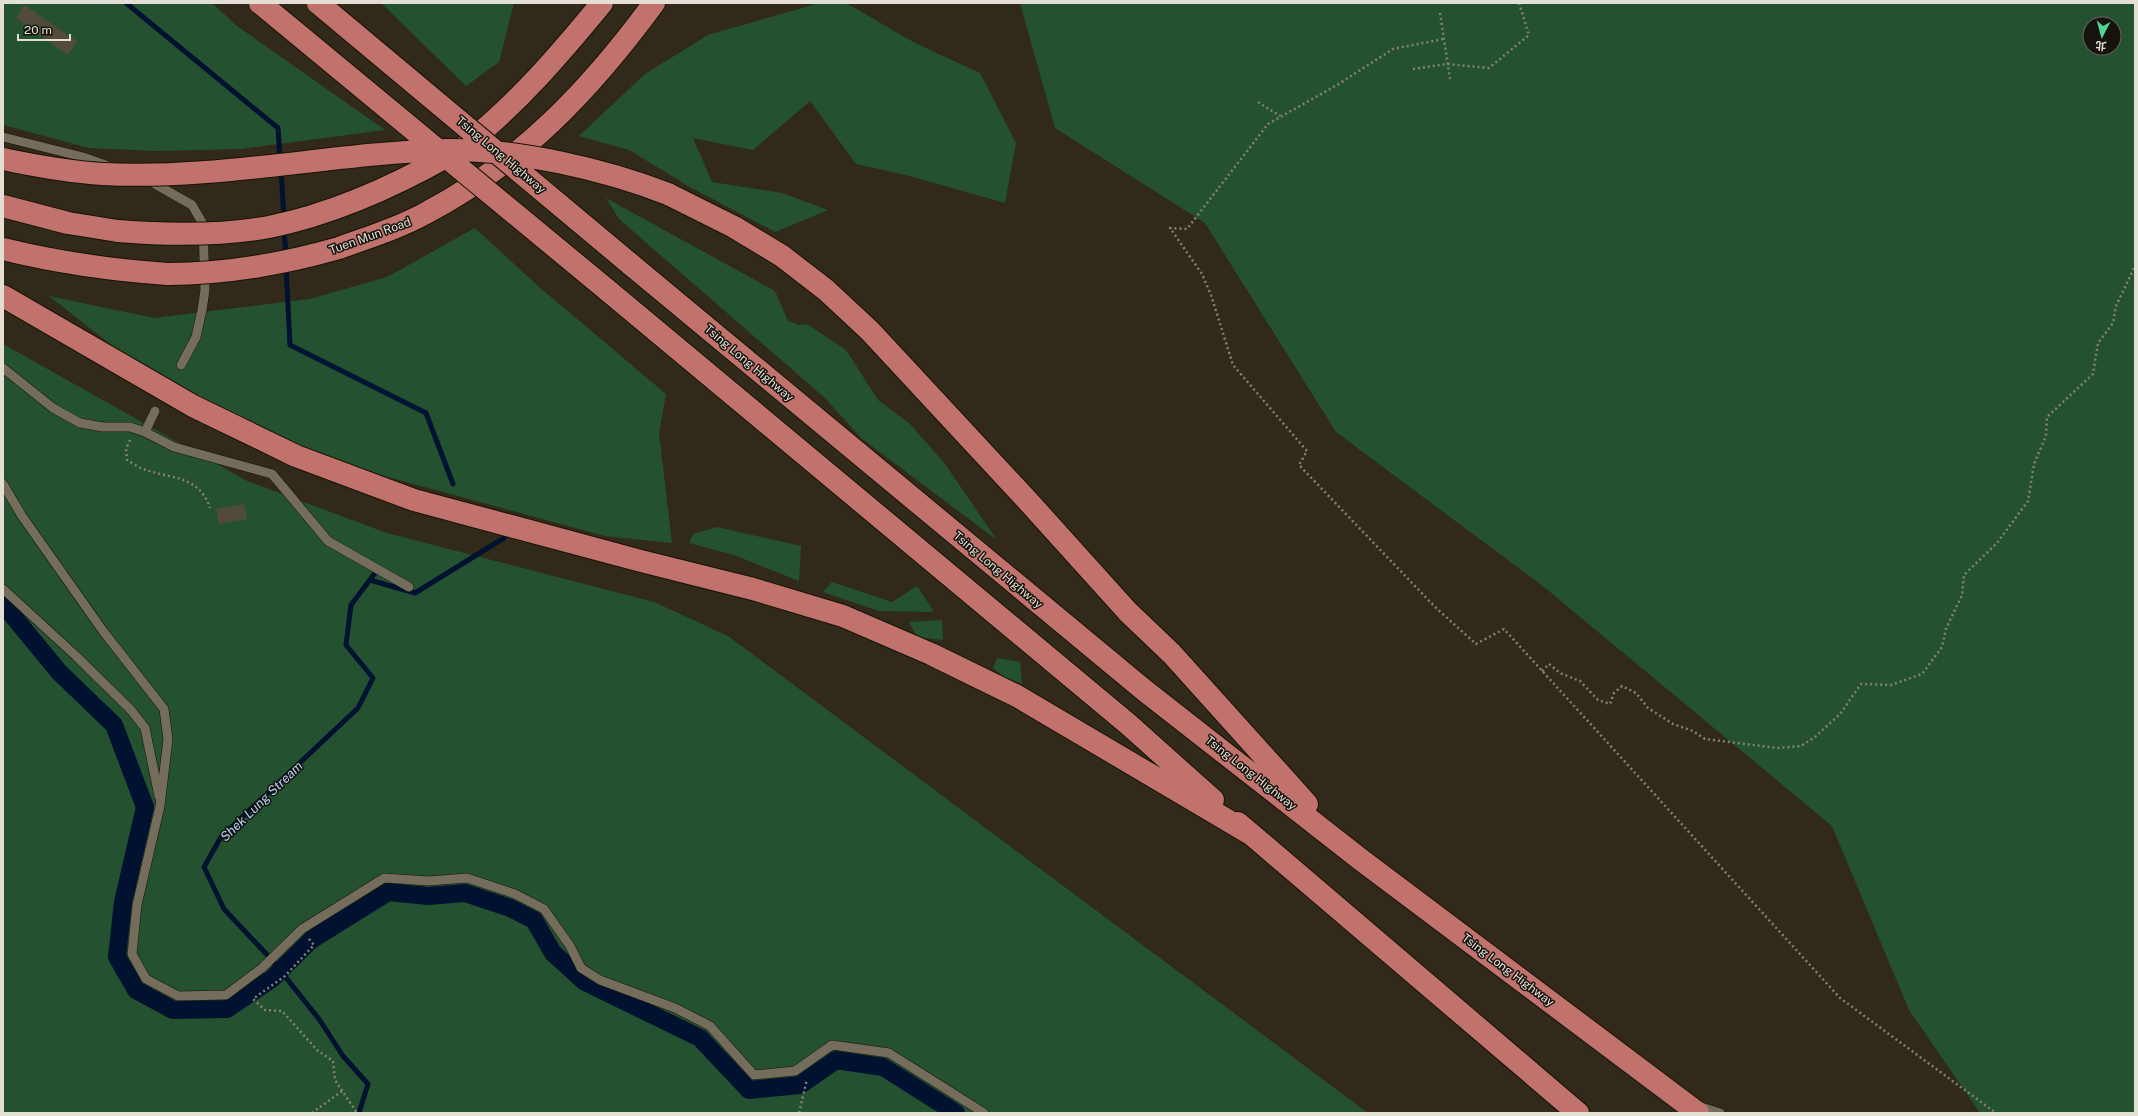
<svg xmlns="http://www.w3.org/2000/svg" width="2138" height="1116" viewBox="0 0 2138 1116" font-family="'Public Sans','Noto Sans TC',sans-serif">
<style>
.green{fill:#245230;fill-rule:evenodd}
.lines{fill:none;stroke-linecap:round;stroke-linejoin:round}
.stream{stroke:#00122f;stroke-width:5}
.canal{stroke:#00122f;stroke-width:18}
.building{fill:#524b3a}
.service-casing{stroke:#181305;stroke-width:10}
.motorway-casing{stroke:#181305;stroke-width:24}
.path{stroke:#868073;stroke-width:2.5;stroke-dasharray:2 3;stroke-linecap:butt}
.service{stroke:#746d5b;stroke-width:9}
.motorway{stroke:#c2726d;stroke-width:22}
.motorway-bridge-casing{stroke:#181305;stroke-width:24;stroke-linecap:butt}
.motorway-bridge{stroke:#c2726d;stroke-width:22}
.labels{text-anchor:middle;stroke-width:3;stroke-linejoin:round;paint-order:stroke}
.street-label{font-size:12px;fill:#e3dfd5;stroke:#16130c}
.water-label{font-size:13px;font-style:italic;fill:#b0d0f9;stroke:#16130c}
</style>
<rect width="100%" height="100%" fill="#312a1a"/>
<path class="green" d="M3,3h209l25,23 148,104 -144,19 -84,2 -68,-3 -86,-23z
M381,3h133l-15,59 -33,24z
M820,3h26l69,40 65,30 36,70 -11,60 -99,-28 -50,-11 -46,-63 -57,49 -60,-12 19,44 70,11 46,17 -53,22 -85,-45 -61,-37 -50,-14 66,-62 63,-39z
M1020,3h1115v1110h-155l-71,-103 -77,-184 -288,-239 -208,-155 -131,-209 -150,-95zM2090,24h24v24h-24z
M606,198l169,93 13,30 11,4 8,-1 39,26 32,50 32,24 35,40 52,76 -136,-102 -35,-39 -207,-180z
M475,228l63,58 128,108 -7,39 13,110 -67,-7 -276,-75 -187,-92 -93,-73 105,22 156,-19 77,-22z
M3,344l244,137 140,52 267,69 74,34 640,477h-1365z
M717,527l84,19 -2,35 -65,-26 -45,-12 4,-9z
M832,582l60,20 25,-16 17,26 -55,-1 -56,-19z
M942,620l1,20 -26,-3 -8,-15z
M997,658l23,4 2,22 -17,-7 -12,-9z"/>
<g class="lines">
<path class="stream" d="M126,3l152,125 2,31
M281,169l3,50
M284,229l2,28
M286,267l4,78 136,68 27,71
M370,580l45,13 89,-55
M359,1113l9,-29 -25,-28 -24,-37 -48,-60 -47,-50 -20,-42 17,-30 137,-129 15,-30 -27,-33 5,-40 27,-36"/>
<path class="canal" d="M3,604l56,68 55,53 31,82 -22,95 -6,55 19,33 37,20 54,-1 46,-31 38,-38 77,-48 40,4 37,-3 45,15 24,12 19,33 32,29 115,56 49,52 51,-5 36,-25 47,7 73,46"/>
</g>
<path class="building" d="M24,5l53,36 -9,14 -52,-37z
M244,504l3,15 -28,5 -3,-15z"/>
<g class="lines">
<g class="service-casing">
<path id="service" d="M3,137l80,20 28,10
M148,180l44,25 11,19 2,66 -3,20 -6,27 -15,28
M3,368l50,40 27,15 23,4h27l15,5 10,-21
M145,432l29,15 98,27 56,67 81,46
M3,484l19,32 81,115 61,78 4,30 -8,67 -23,99 -5,49 14,25 32,17 48,-1 36,-27 40,-39 82,-51 44,3 39,-3 48,16 29,15 26,37 11,22 19,12 75,28 35,18 44,49 41,-4 37,-26 57,8 95,60
M3,589l73,67 55,54 14,18 14,68
M1698,1106l22,7"/>
</g>
<g class="motorway-casing">
<path id="motorway" d="M468,143c51,-41 92,-89 134,-140
M668,194l66,33 48,29 44,34 44,41 157,169 101,112 44,42 135,150
M3,206l65,17 50,8
M339,248c30,-11 60,-20 87,-35 95,-50 165,-124 228,-210
M3,249c57,14 107,21 165,25
M629,263l515,427 216,169 338,254
M606,289l522,435 85,76
M3,296l190,110 103,50 118,44 227,61 112,28 90,27 88,38 86,42 232,137
M1238,823l340,290"/>
</g>
<path class="path" d="M1440,13l10,66
M1443,39l-50,10 -56,36 -69,39 -81,105 -17,-1 32,46 9,21 22,70 74,86 -8,14 136,142 41,37 28,-15 336,369 156,115
M1413,69l34,-5 42,4 40,-33 -10,-32
M1258,102l22,14
M130,440l-4,9 1,11c5,3 11,7 16,9 28,10 56,6 67,39
M1542,671l7,-7 11,9 20,8 18,19 12,4 4,-11 8,-7 14,7 12,15 25,16 20,7 12,8 72,9 24,-2 14,-9 25,-23 21,-30 30,1 31,-11 20,-27 4,-18 16,-34 2,-20 33,-32 31,-42 6,-37 12,-28 1,-19 46,-43 5,-31 15,-20 3,-17 19,-40
M309,939l5,6 -29,31 -32,23 12,11 17,1 35,39 16,11 2,19 22,33
M312,1113l30,-22
M799,1113l8,-34"/>
<use href="#service" class="service"/>
<use href="#motorway" class="motorway"/>
<g class="motorway-bridge-casing">
<path id="motorway-bridge" d="M260,3l346,286
M318,3l311,260
M3,159c33,7 66,13 100,15 115,6 229,-21 344,-24 69,-1 157,19 221,44
M118,231c49,4 101,5 151,-4 64,-13 126,-41 182,-73
M168,274c59,0 115,-10 171,-26"/>
</g>
<use href="#motorway-bridge" class="motorway-bridge"/>
</g>
<g class="labels">
<g class="street-label">
<text transform="translate(501 155) rotate(40)" y="4">Tsing Long Highway</text>
<text transform="translate(370 236) rotate(-20)" y="4">Tuen Mun Road</text>
<text transform="translate(749 363) rotate(40)" y="4">Tsing Long Highway</text>
<text transform="translate(998 570) rotate(40)" y="4">Tsing Long Highway</text>
<text transform="translate(1251 773) rotate(38)" y="4">Tsing Long Highway</text>
<text transform="translate(1508 970) rotate(37)" y="4">Tsing Long Highway</text>
</g>
<g class="water-label">
<text transform="translate(261 801) rotate(-44)" y="5">Shek Lung Stream</text>
</g>
</g>
<rect width="2138" height="1116" fill="none" stroke="#e3dfd5" stroke-width="8"/>
<g transform="translate(2102 36) rotate(186)"><circle r="19" fill="#16130c" stroke="#68655c"/>
<path d="M0-3L7 15L0 10L-7 15Z" fill="#53d396"/>
<text y="-6" font-size="11" font-weight="bold" text-anchor="middle" fill="#e3dfd5">北</text>
</g>
<path d="M18 34v6h52v-6" fill="none" stroke="#e3dfd5" stroke-width="2"/>
<text x="24" y="34" font-size="12" fill="#e3dfd5" stroke="#16130c" stroke-width="3" paint-order="stroke">20 m</text>
</svg>
